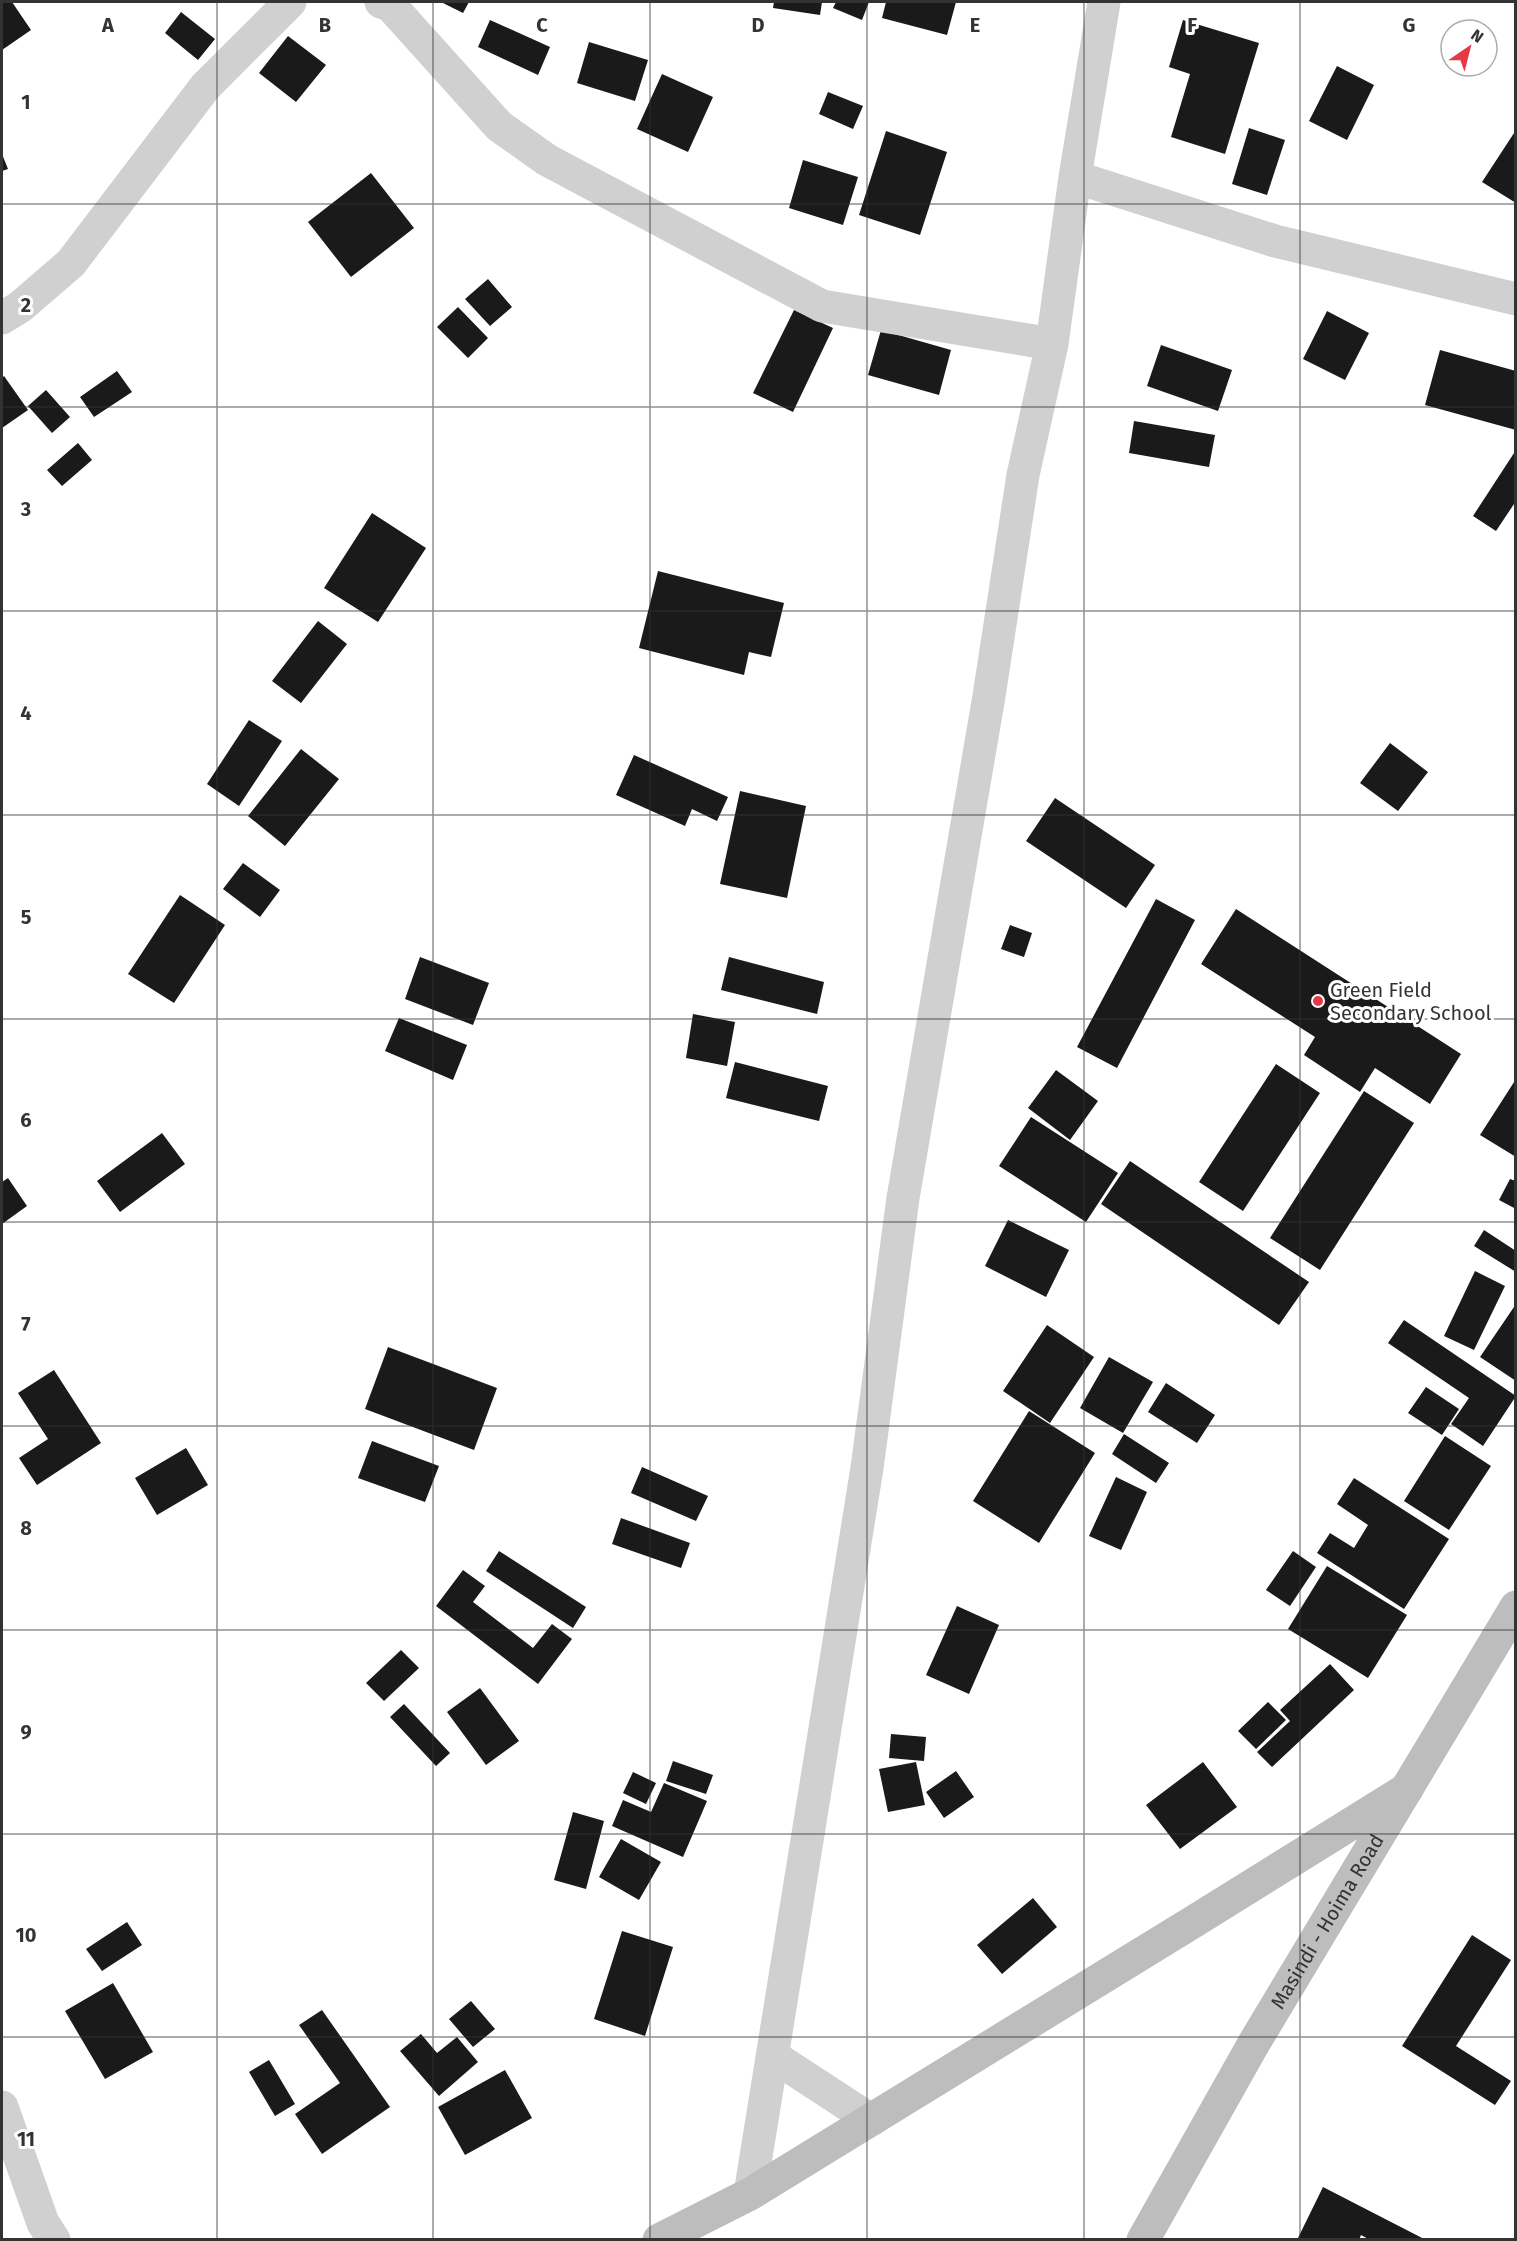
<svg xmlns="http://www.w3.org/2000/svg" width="1517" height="2241" viewBox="0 0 1517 2241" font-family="'Fira Sans',sans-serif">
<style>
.building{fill:#1a1a1a}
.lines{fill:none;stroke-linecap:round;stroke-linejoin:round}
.street{stroke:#d0d0d0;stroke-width:33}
.secondary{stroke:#bdbdbd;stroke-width:33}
.grid{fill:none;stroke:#333;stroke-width:1.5;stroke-opacity:0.55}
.poi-dot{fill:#e63946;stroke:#fff;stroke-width:2}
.labels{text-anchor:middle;stroke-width:6;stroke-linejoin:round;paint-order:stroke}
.poi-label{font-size:20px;fill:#333;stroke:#fff;text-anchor:start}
.street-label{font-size:20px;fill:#333;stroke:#fff}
.grid-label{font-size:20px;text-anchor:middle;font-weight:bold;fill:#333;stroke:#fff;stroke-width:6;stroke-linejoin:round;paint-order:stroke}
</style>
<rect width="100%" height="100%" fill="#fff"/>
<path class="building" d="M2,2h10l19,28 -29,20z
M441,2h28l-6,11z
M774,2h48l-2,13 -47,-7z
M836,2h33l-7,18 -29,-12z
M886,2h70l-9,33 -65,-17z
M181,12l34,27 -17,21 -33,-27z
M490,20l60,27 -12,28 -60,-28z
M1183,20l76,23 -34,111 -54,-17 19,-63 -21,-7z
M288,36l38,29 -30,37 -37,-29z
M589,42l59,18 -13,41 -58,-18z
M1337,66l37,19 -27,55 -38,-19z
M662,74l51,23 -25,55 -51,-23z
M828,92l35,14 -10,23 -34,-15z
M1249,128l36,12 -18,55 -35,-11z
M1516,130v73l-34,-21z
M886,131l61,21 -27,83 -61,-20z
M2,154l6,15 -6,2z
M803,160l55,17 -15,48 -54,-17z
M371,173l43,55 -63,49 -43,-55z
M488,279l24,28 -22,19 -25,-27z
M458,307l30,31 -20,20 -31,-31z
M794,310l39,18 -40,84 -40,-19z
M1327,311l42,22 -24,47 -42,-21z
M881,330l70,20 -12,45 -71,-20z
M1161,345l71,25 -14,41 -71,-25z
M1440,350l76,21v59l-91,-25z
M117,371l15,21 -38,25 -14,-20z
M4,376l24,34 -26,18v-50z
M46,390l24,27 -18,16 -24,-27z
M1134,421l81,14 -6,32 -80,-14z
M78,443l14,17 -30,26 -15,-16z
M1516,450v51l-20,30 -23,-15z
M372,513l54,35 -48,74 -54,-34z
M658,571l126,32 -13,54 -22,-5 -5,23 -105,-27z
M318,621l29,23 -46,59 -29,-22z
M249,720l33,21 -43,65 -32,-22z
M1390,743l38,29 -30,39 -38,-28z
M301,749l38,30 -54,67 -37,-30z
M634,755l94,42 -11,24 -25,-12 -7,17 -69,-31z
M740,791l66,15 -19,92 -67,-14z
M1055,798l100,67 -29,43 -100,-67z
M243,863l37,27 -20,27 -37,-28z
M180,895l45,30 -51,78 -46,-29z
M1156,899l39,21 -78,148 -40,-21z
M1236,909l225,145 -31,50 -55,-36 -15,24 -56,-37 11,-18 -114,-73z
M1010,925l22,8 -8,24 -23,-8z
M420,957l69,26 -16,42 -68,-26z
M729,957l95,25 -7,32 -96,-24z
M693,1014l42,8 -8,44 -41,-8z
M399,1018l68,27 -14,35 -68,-29z
M735,1062l93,24 -9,35 -93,-23z
M1276,1064l44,29 -77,118 -44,-29z
M1056,1070l42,31 -28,39 -42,-32z
M1516,1079v78l-36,-22z
M1364,1091l50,32 -94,147 -50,-32z
M1031,1117l87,56 -32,49 -87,-56z
M162,1133l23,31 -65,48 -23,-31z
M1130,1161l179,121 -30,43 -178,-121z
M8,1178l19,28 -25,18v-42z
M1510,1179l6,2v28l-17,-9z
M1008,1220l61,30 -23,47 -61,-31z
M1484,1230l32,21v21l-42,-26z
M1475,1271l30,15 -31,64 -30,-14z
M1516,1304v77l-36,-24z
M1404,1320l112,76 -33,50 -32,-22 18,-26 -81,-55z
M1047,1325l47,32 -44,66 -47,-32z
M388,1347l109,41 -23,62 -109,-41z
M1109,1357l44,25 -30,51 -43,-25z
M54,1370l47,73 -64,42 -18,-27 29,-19 -30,-46z
M1166,1383l49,32 -18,28 -49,-31z
M1426,1387l33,22 -17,26 -34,-22z
M1029,1411l66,42 -56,90 -66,-42z
M1124,1434l45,29 -13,20 -44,-29z
M1445,1436l46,30 -42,64 -45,-29z
M372,1441l67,25 -14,36 -67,-24z
M186,1448l22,37 -51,30 -22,-37z
M642,1467l66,29 -12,25 -65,-28z
M1116,1477l31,15 -26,58 -32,-14z
M1354,1478l95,61 -45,70 -87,-56 13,-20 24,15 14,-23 -31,-21z
M621,1518l69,25 -9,25 -69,-24z
M499,1551l87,56 -13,21 -87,-57z
M1293,1551l23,16 -26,39 -24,-16z
M1327,1566l80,49 -39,63 -80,-49z
M463,1570l22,16 -12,16 60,46 19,-24 20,15 -34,45 -102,-78z
M957,1606l42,19 -30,69 -43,-19z
M401,1650l18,18 -35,33 -18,-18z
M1330,1664l24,26 -82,77 -15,-15 33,-31 -10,-11z
M480,1688l39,53 -33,24 -39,-53z
M1268,1702l18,18 -30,29 -18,-18z
M404,1704l46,49 -14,13 -46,-49z
M891,1734l35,3 -2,24 -35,-3z
M673,1761l40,14 -7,19 -40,-13z
M916,1762l9,43 -37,7 -9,-43z
M1203,1762l34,45 -57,42 -34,-44z
M956,1771l18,26 -30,21 -18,-26z
M633,1772l23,11 -10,21 -23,-11z
M664,1783l43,18 -24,56 -71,-31 11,-26 28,12z
M573,1812l31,9 -18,68 -32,-9z
M621,1839l40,23 -22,38 -40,-23z
M1033,1898l24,29 -55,47 -25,-29z
M127,1922l15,23 -40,26 -16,-22z
M622,1931l51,16 -28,89 -51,-17z
M1472,1935l39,25 -55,86 55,35 -16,24 -93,-59z
M113,1983l40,69 -48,27 -40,-68z
M471,2001l24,28 -22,18 -24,-28z
M322,2010l68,97 -68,47 -27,-40 45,-31 -41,-58z
M421,2034l16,19 20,-16 21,25 -39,34 -39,-45z
M269,2060l26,44 -20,12 -26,-44z
M505,2070l27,48 -67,37 -27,-48z
M1323,2187l103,53h-56l-9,-5 -2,5h-62z"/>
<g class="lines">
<path class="street" d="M381,2l9,3 109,121 48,34 275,146 230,38
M1075,177l200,64 241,58
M2,318l18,-11 51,-44 134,-176 85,-85
M773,2056l98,64
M2,2107l41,116 11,17
M750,2194l117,-726 36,-270 86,-502 34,-221 29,-131 23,-167 29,-175"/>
<g class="secondary">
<path d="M659,2240l91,-46 443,-272 214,-133"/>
<path id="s1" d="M1143,2240l111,-197 262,-436"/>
</g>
</g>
<path class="grid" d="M217,2v2238M433,2v2238M650,2v2238M867,2v2238M1084,2v2238M1300,2v2238M2,204h1514M2,407h1514M2,611h1514M2,815h1514M2,1019h1514M2,1222h1514M2,1426h1514M2,1630h1514M2,1834h1514M2,2037h1514"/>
<circle class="poi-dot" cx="1318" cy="1001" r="6"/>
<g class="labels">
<g class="poi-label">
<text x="1330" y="997">Green Field<tspan x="1330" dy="23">Secondary School</tspan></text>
</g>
<g class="street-label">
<text dy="7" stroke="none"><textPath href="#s1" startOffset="368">Masindi - Hoima Road</textPath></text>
</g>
</g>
<g class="grid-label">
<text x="108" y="32">A</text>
<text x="325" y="32">B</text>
<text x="542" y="32">C</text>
<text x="758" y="32">D</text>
<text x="975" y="32">E</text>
<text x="1192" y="32">F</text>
<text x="1409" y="32">G</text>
<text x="26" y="109">1</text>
<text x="26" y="312">2</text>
<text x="26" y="516">3</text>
<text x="26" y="720">4</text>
<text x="26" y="924">5</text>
<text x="26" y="1127">6</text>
<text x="26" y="1331">7</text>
<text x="26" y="1535">8</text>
<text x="26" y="1739">9</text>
<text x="26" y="1942">10</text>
<text x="26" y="2146">11</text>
</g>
<rect width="1517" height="2241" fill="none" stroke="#333333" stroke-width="6"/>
<g transform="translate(1469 48) rotate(35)"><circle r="28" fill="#ffffff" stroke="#adadad" stroke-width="1.5"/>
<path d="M0-4.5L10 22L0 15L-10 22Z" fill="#e63946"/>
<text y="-9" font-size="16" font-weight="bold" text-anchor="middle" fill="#333333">N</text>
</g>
</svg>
